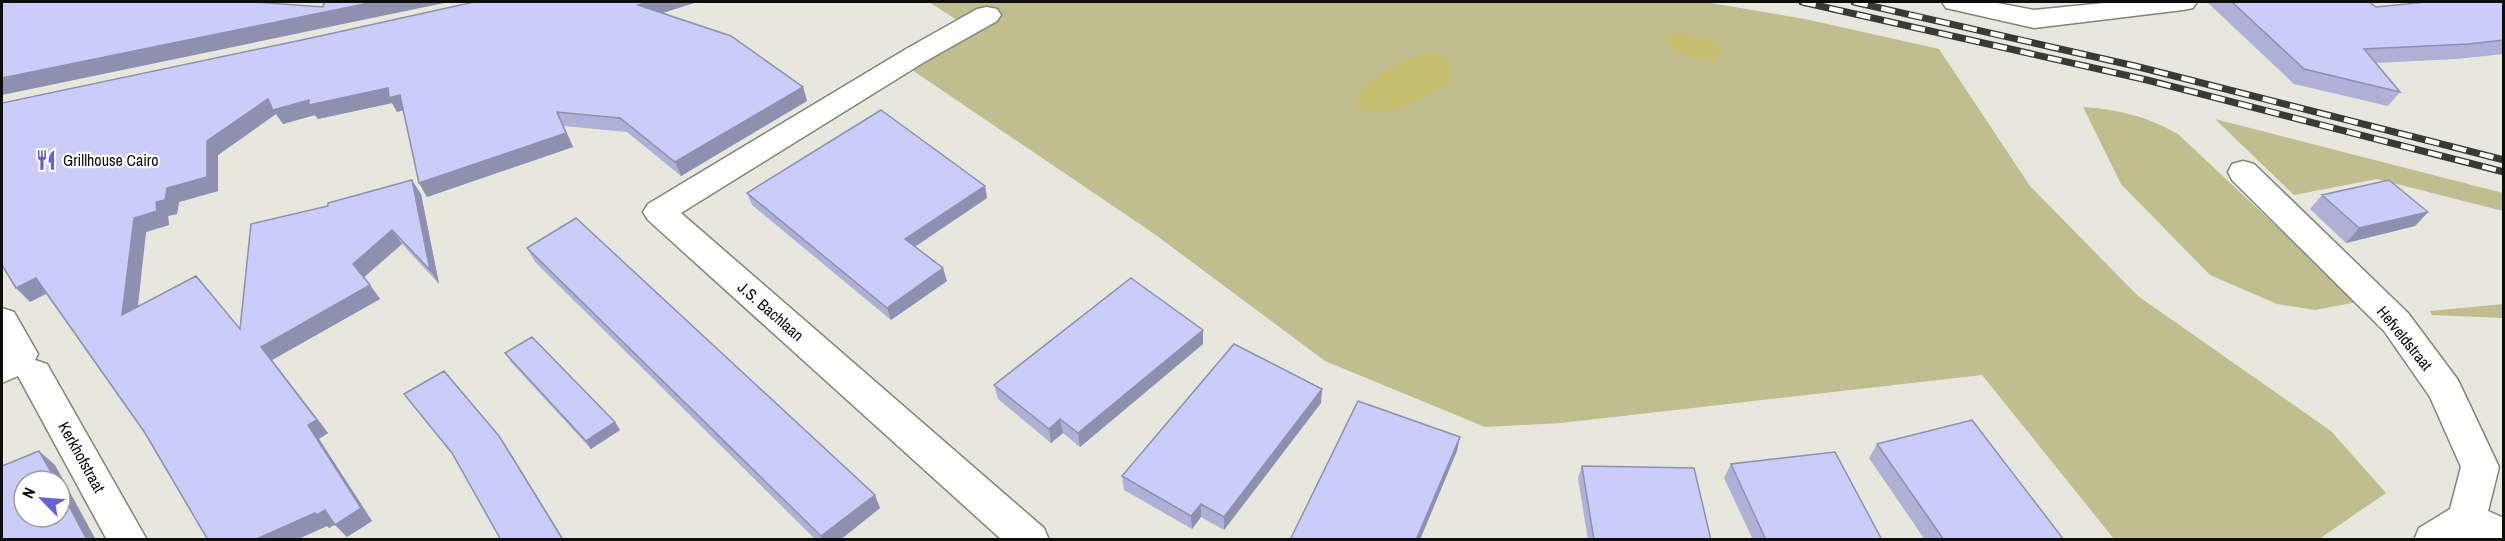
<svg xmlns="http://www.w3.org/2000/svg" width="2505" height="541" viewBox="0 0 2505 541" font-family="'Archivo Narrow',sans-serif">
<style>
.green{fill:#c0bd8f}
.water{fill:#c6bf70}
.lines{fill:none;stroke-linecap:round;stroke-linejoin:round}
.street-casing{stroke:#84837a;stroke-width:3}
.street{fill:#fff;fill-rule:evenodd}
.rail-casing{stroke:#3a3a35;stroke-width:7}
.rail{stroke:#fff;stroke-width:4.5;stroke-dasharray:14;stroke-linecap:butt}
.wall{fill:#aeb0d6}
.shaded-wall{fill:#8d90ae}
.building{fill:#cacdf9;stroke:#8d90ae;stroke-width:1.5}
.labels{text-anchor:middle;stroke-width:4.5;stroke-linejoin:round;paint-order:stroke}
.poi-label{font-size:16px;fill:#0d0d0a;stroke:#fff;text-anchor:start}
.street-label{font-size:16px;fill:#0d0d0a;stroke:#fff}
</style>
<rect width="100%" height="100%" fill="#e7e7dd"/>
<path class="green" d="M929,2h776l100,17 134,30 91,137 108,110 193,135 55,62 -67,46h-205l-132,-164 -421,48 -76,4 -160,-66 -172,-128 -241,-163 48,-48z
M2083,107c38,3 62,9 95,27l179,168 -42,8 -38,-6 -67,-29 -89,-91z
M2215,119l288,74v18l-126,-32 -83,16z
M2503,304v14l-71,-3 -2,-4z"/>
<path class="water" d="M1679,33l37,9 8,11 -9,8c-19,-1 -32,-5 -48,-16v-10z
M1434,51c16,7 17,14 19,31 -29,14 -58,37 -91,28l-6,-13c19,-25 48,-38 78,-46z"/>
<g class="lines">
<g class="street-casing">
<path id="street" d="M1942,2h50l42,8 80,-8h83l-4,6 -10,2 -149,18 -88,-20z
M987,7l10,2 4,6 -4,6 -71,40 -245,152 363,315 5,12h-47l-354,-320 -5,-8 5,-8 258,-155 71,-40z
M2243,161l11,3 154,149 50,67 41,87 -11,44 16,7v22h-90l5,-12 31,-19 11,-42 -31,-70 -46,-66 -152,-151 -4,-8 4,-8z
M2,308l12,4 24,42 -3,6 12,4 100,176h-40l-89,-164 -16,7z"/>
</g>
<use href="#street" class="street"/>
<g class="rail-casing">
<path id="rail" d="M1802,2l345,78 357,92
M1854,2l281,64 369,94"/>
</g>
<use href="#rail" class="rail"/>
</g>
<path class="wall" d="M474,2h223l-35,11 141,74 4,14 -126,75 -54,-44 -63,-6 9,21 -146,50 -8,-14 -16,-73 -6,2 -5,-9 -74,16 -3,-4 -32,9 -7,-10 -58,41v36l-39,11 -2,12 -9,2 1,9 -23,7 -8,75 102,22 181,-135 18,90 -37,-40 -38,33 16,22 -108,61 56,73 -9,6 53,82 -25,16 -12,-13 -6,4 -2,-2 -31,14h-88l-63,-107 -99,-139 -16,8 281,-264z
M2207,2h58l111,5 128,-5v52l-48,5 -80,4 24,29 -12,14 -94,-22z
M985,186l2,12 -72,49 32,34 -56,39 -139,-115 -5,-12z
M2322,195l106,17 -13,14 -69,17 -36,-34z
M527,248l353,260 -40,32h-24l-281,-278z
M1203,330v14l-123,103 -17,-14 -12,10 -53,-44 -4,-14z
M505,353l115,77 -29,19 -81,-88z
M1321,403l-97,127 -23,-13 -9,12 -68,-39 -2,-14z
M1877,444l187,96h-139l-56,-82z
M1731,464l151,76h-129l-29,-62z
M1582,466l129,74h-123l-10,-62z"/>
<path class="shaded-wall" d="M374,2h75l-447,93v-17z
M649,2h48l-53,17 -6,-14z
M803,87l4,14 -126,75 -6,-14z
M388,88l12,7 8,14 -11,3 -5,-9 -74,16 -3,-4 -32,9 -7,-10 -58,41v36l-39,11 -2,12 -9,2 1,9 -23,7 -11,97 -13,-14 12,-97 22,-16 11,-14 40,-47 61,-42 41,1z
M557,112l16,35 -146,50 -8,-14z
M412,180l9,14 18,90 -9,-14z
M985,186l2,12 -79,53 -3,-12z
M2428,212l-13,14 -69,17 13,-15z
M392,230l10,14 -39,34 -10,-14z
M943,268l4,13 -56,39 -4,-12z
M36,278l13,14 -19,10 -14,-14z
M370,285l10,14 -108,61 56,73 -9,6 53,82 -25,16 -12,-12 -27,-100 -47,-78z
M1203,330v14l-123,103 -2,-14z
M1322,389l-1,14 -97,127v-13z
M1060,419l3,14 -12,10 -2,-14z
M615,422l5,8 -29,19 -5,-8z
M499,436l6,8 59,96h-1z
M1460,437l-3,14 -37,89h-4z
M39,451l16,14 41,75h-9l-27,-51v-8h-4z
M875,495l5,13 -40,32h-18l-1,-4z
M1201,504v13l-9,12 -1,-13z
M325,510l12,13 -8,5 -2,-2 -31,14h-42l61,-27z"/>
<path class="building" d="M2,2h253l68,5 1,-5h50l-372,76z
M474,2h175l-11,3 93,31 72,51 -128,75 -55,-44 -63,-6 9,21 -147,50 -19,-88 -11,3 -1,-10 -79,17v-5l-36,10 -5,-11 -61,42v36l-40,11 -2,12 -9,2 1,9 -23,7 -12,97 74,-39 44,53 11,-105 77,-18v-3l84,-23 18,90 -38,-40 -39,34 17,21 -109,62 56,73 -9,5 53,83 -26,17 -10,-15 -8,5 -2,-2 -61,27h-46l-63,-107 -109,-155 -20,10 -14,-23v-162l309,-65z
M2232,2h137l7,5 50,-5h78v38l-36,4 -104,5 36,43 -96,-23z
M881,110l104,76 -80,53 38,29 -56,40 -140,-115z
M2389,180l39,32 -69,16 -37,-33z
M576,218l299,277 -54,41 -294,-288z
M1131,278l72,52 -125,103 -18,-14 -11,10 -55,-44z
M532,337l83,85 -29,19 -81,-88z
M1234,344l88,45 -98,128 -23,-13 -10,12 -69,-40z
M444,371l55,65 64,104h-62l-49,-87 -48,-59z
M1358,401l102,36 -44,103h-126z
M1972,420l92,120h-120l-67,-96z
M39,451l17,30h-32v36h36v-28l27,51h-85v-74z
M1835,452l47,88h-116l-35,-76z
M1582,466l112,2 17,72h-117z"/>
<defs>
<g id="restaurant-bare" transform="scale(1.62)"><path d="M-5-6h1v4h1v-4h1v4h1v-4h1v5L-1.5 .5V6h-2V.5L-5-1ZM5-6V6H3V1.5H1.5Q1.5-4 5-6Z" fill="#6760d9" stroke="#fff" stroke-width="2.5" paint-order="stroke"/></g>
</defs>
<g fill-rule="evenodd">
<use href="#restaurant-bare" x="46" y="160"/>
</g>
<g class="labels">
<g class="poi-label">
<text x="63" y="166">Grillhouse Cairo</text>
</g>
<g class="street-label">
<text transform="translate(771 311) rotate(41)" y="6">J.S. Bachlaan</text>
<text transform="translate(2405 338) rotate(51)" y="6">Hefveldstraat</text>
<text transform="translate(82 457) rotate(61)" y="6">Kerkhofstraat</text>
</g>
</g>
<rect width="2505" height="541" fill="none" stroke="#0d0d0a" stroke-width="6"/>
<g transform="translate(42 499) rotate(295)"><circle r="28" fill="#ffffff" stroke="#9e9e9d" stroke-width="1.5"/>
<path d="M0-4.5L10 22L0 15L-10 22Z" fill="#6760d9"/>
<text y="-9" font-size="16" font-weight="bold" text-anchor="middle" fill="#0d0d0a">N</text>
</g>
</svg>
